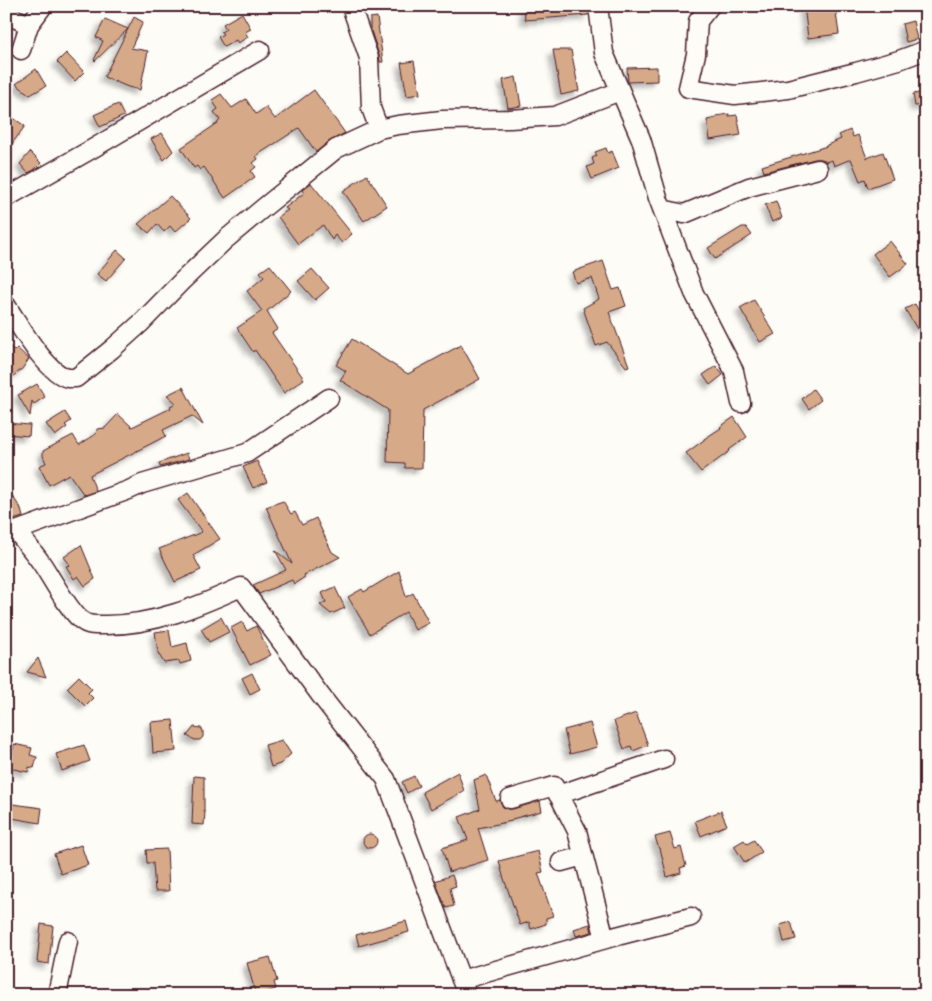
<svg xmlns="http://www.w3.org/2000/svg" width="932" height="1001" viewBox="0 0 932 1001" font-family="'Balsamiq Sans',sans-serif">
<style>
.building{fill:#d6a988;stroke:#4a1f2b;filter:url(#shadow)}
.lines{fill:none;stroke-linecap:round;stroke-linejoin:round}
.minor-casing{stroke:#4a1f2b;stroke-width:21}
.minor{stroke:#fdfcf7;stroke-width:18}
</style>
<defs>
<filter id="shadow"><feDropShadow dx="-4.5" dy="4.5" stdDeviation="2.5" flood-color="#0004"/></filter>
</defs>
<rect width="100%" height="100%" fill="#fdfcf7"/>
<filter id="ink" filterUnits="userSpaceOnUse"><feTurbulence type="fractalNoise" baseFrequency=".02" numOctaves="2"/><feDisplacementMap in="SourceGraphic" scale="10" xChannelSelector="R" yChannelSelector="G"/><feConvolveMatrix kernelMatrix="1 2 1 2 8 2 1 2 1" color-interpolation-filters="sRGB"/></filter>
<g filter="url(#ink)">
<path class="building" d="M524,6h64v9l-63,5z
M804,6h31l4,28 -31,4z
M242,13l9,16 -6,3 3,5 -10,6 -2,-3 -12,7 -6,-10 5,-3 -2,-2 5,-3 -3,-5z
M134,17l9,5 -12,26 17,3 -8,39 -12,-3 -24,-10z
M377,17l6,45h-3l-1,-7 -9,-27v-10z
M105,19l23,10 -33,32 -1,-1 9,-19 -7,-4z
M913,21l4,18 -11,3 -4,-18z
M553,50h18l8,41 -18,4z
M66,53l18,19 -9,9 -18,-19z
M414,61l6,33 -13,2 -6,-33z
M657,67v14l-29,1 -1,-14z
M36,69l10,17 -16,9 -14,-11z
M516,77l5,29 -13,2 -5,-28z
M314,90l31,43 -15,8 -14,11 -17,-24 -43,28 2,3 -5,4 3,4 -5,4 4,6 -30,21 -21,-31 -4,3 -3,-4 -3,2 -13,-20 37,-25v-1l2,-2 -6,-8 4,-3 -6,-9 9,-6 11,14 14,-9 10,15 10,-7 9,12z
M926,92v13l-11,1 -2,-12z
M118,104l6,12 -24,11 -6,-12z
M6,113l19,13 -19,26z
M729,114v2l8,-1 4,20 -31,5 -3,-20 9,-2v-2z
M850,130l3,7 5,-2 9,23 16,-6 10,27 -25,9 -3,-9 -5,2 -9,-22 -17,7 -2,-6 -6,2 -1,-2 -4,-1h-6l-51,13 -2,-6 65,-20v-1l14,-6 -2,-4z
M162,133l11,18 -9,9 -13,-21z
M606,148l2,5 4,-2 7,17 -27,11 -5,-12 7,-3 -2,-6 5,-2 -2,-4z
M30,152l11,11 -7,7 -6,3 -8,-9z
M367,175l20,31 -23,15 -21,-30z
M311,183l41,51 -10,9 -7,-8 -3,5 -9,-15 -25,19 -20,-27 10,-7 -3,-2 19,-15 -2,-3z
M170,196l21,22 -16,14 -5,-6 -6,6 -7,-8 -8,9 -11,-9z
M776,201l6,17 -10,4 -7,-17z
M742,227h4l6,8 -37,24 -7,-11z
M890,241l18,23 -18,13 -17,-23z
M117,250l9,8 -20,23 -9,-7z
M603,261l10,29 7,-2 6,18 -17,6 20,54 -3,1 -19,-25 -11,4 -13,-38 16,-9 -7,-21 -16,5 -4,-11z
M270,265l21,26 -24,20 11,18 -6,4 32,46 -20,14 -29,-43 -2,2 -16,-24 25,-17 -15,-20 17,-14 -4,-5z
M312,269l17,19 -14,12 -17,-19z
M754,300l21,34 -15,8 -20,-34z
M915,304l4,7 7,-4v17l-9,5 -12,-20z
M352,339l56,35 53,-29 19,34 -57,31 -1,58h-17v-5l-18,-1 1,-52 -48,-30 6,-9 -10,-6z
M6,342l8,9 3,-3 12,11 -7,10 -16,13z
M716,366l7,9 -13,10 -7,-10z
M37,384l8,13 -11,7 -2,-3 -2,15 -12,-21z
M183,387l20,38 -11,-9 -29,14 3,6 -76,39 6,16 -12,4 -15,-21 -20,11 -10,-19 7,-3 -3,-7v-5l30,-16 6,10 17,-11 1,-5 8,-1 13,-14 14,13 39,-19 -1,-2 6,-3 -9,-8z
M813,389l8,11 -12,9 -7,-10z
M65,412l6,9 -6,4 2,2 -12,9 -9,-12z
M734,417l13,20 -18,13 1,1 -29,21 -15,-19 18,-13v-1l17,-11 -1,-1z
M6,423l24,2 -1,11 -23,-2z
M187,453l2,6 -29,8 -1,-4z
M257,461l10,21 -14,6 -10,-21z
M6,486l13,20h1l3,11 -17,5z
M188,493l32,46 -27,16 8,15 -26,12 -16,-33 43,-17 -24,-32z
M283,501l8,13 4,-2 7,13 14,-7 16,34 8,5 -36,18 1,2 -11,7 -2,-4 -33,14 -6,-9 33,-15 -11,-20 17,14 -26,-57z
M81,545l14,34 -10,7 -7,-10 -4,3 -8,-13 4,-1 -6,-8z
M399,571l7,26 7,-4 16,30 -14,7 -9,-18 -36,22 -22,-37 14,-8 2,3z
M335,587l10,21 -14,6 -11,-9 6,-3 -4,-9z
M221,617l8,15 -20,10 -8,-13z
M242,622l5,9 9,-5 15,29 -21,10 -19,-37z
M169,630l3,17 15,-4 4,18 -11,3 -1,-3 -15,2 -6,-10 -3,-21z
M38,658l8,19 -19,-5z
M252,673l8,16 -10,5 -8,-16z
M79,676l13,13 -4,4 5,5 -8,8 -18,-18z
M636,713l12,32 -15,6 -2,-5 -7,3 -10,-28z
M173,720l3,31 -23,2 -2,-31z
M590,723l7,24 -27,7 -6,-24z
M194,727l7,1 2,3v6l-3,3h-5l-8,-4z
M282,740l9,14 -11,10 -9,3 -6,-22z
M14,744l18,4 -2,7 7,2 -3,11 -5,-1 -1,5 -19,-4z
M84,745l6,16 -28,10 -6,-17z
M458,772l6,19 -33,18 -9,-17z
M486,775l10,26 4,-1 3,7 5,2h5l27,-8 2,10 -30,8v2l-34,7 10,32 -39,12 -7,-24 26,-8 -9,-23 21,-8 -6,-29z
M194,776l10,1v35h1l-1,13 -12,-1z
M414,776l5,10 -12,7 -5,-11z
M6,803l36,5 -2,15 -34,-6z
M721,811l6,14 -26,11 -6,-15z
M670,833l5,16 6,-2 5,19 -6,2 1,5 -14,4 -7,-29 -1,1 -4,-12z
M363 841a7 7 0 1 1 14 0a7 7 0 1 1-14 0Z
M744,840l3,4 7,-4 8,12 -17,11 -11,-17z
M81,845l7,20 -27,9 -7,-20z
M167,849l2,42h-14l-2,-28h-6l-1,-13z
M538,851l5,21 -5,1 15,43 -7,2v6l-15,5 -2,-7 -9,3 -17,-49 -4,-15z
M452,875l4,11 -6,2 4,18 -8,2 -11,-27z
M406,921l3,11 -50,14 -3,-11z
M791,922l5,17 -12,3 -4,-17z
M41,924l12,2 -4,38 -12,-2z
M590,924l2,8 -16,4 -2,-7z
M270,957l7,24 -3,1 2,7 -20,6 -9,-32z"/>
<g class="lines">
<g class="minor-casing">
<path id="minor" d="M598,6l6,47 37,86 17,59 36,95 40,78 7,32
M710,6l-12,15 -2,33 -8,34 47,7 53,-6 68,-17 43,-12 27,-10
M6,14l23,11 -8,25
M29,25l14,-19
M379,129l19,-4 44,-5 68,-1 45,-3 65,-25
M6,198l86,-49 168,-99
M662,209l22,5 65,-27 69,-18
M6,305c13,19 40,68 62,73 1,0 7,0 8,0l36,-29 29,-26 41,-42 43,-41 37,-31 74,-60 43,-20 -8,-21 -2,-50 -18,-52
M16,531c8,10 18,21 26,33 9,13 29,51 42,58 6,4 15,3 22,3 48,0 93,-19 135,-38l80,109 65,83 81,216
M7,533l9,-2 113,-41 13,-6 105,-31 82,-55
M558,795l106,-36
M510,799l44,-13 23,45 28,108
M561,862l22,-6
M461,980l152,-43 78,-20
M57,995l11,-54"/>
</g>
<use href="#minor" class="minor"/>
</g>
</g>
<rect width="932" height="1001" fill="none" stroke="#fdfcf7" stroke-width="25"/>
<rect x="12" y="12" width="907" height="976" fill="none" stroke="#4a1f2b" stroke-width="2" filter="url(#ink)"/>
</svg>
